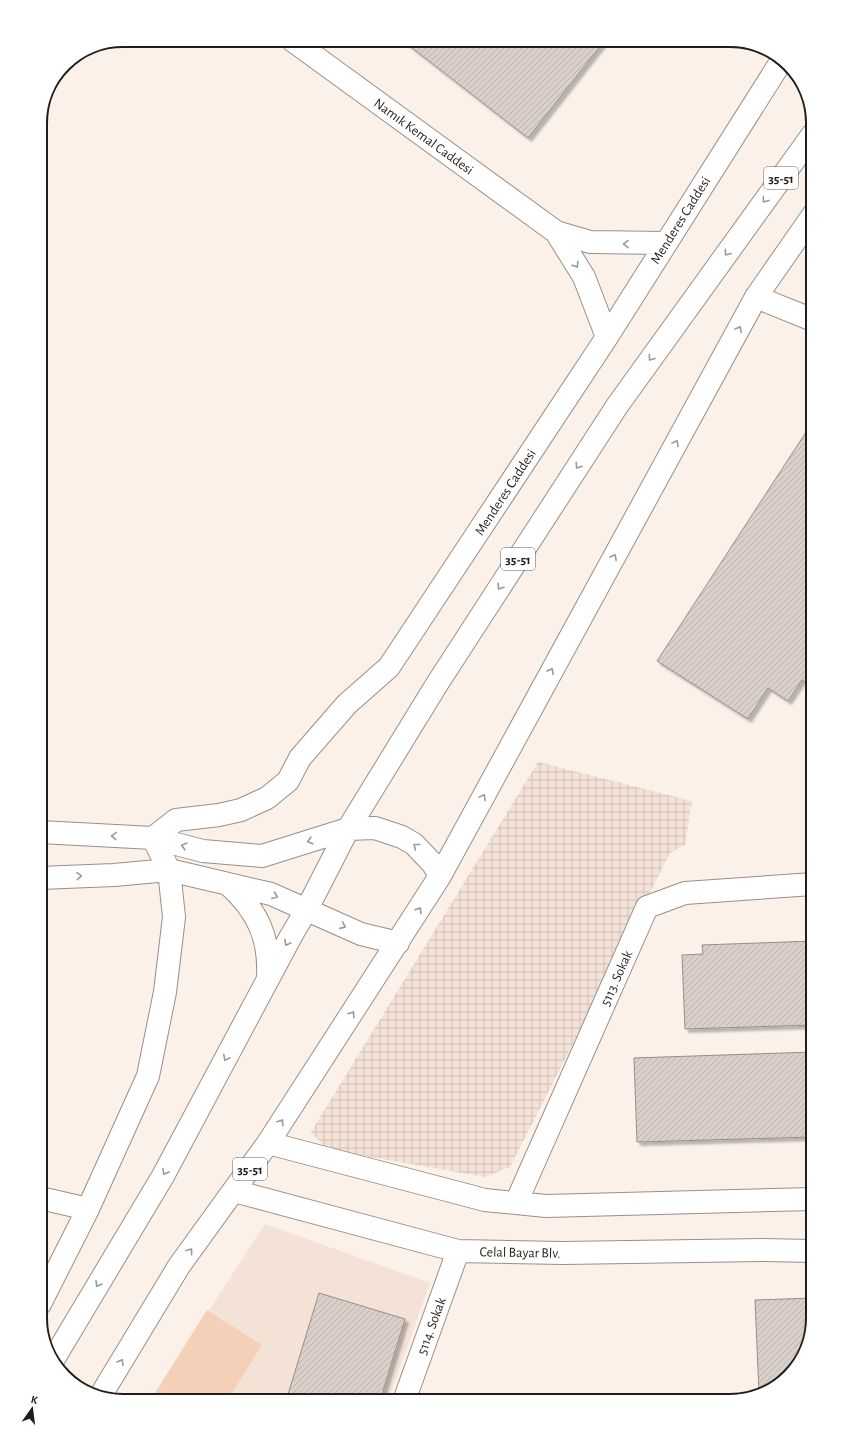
<svg xmlns="http://www.w3.org/2000/svg" width="853" height="1441" viewBox="0 0 853 1441" font-family="'Alegreya Sans',sans-serif">
<style>
.built{fill:#f4e2d6}
.industrial{fill:url(#industrial-grid)}
.green{fill:#f3d0b7}
.building{fill:url(#building-hatch);stroke:#988e87;filter:url(#shadow)}
.lines{fill:none;stroke-linecap:round;stroke-linejoin:round}
.minor-casing{stroke:#998f88;stroke-width:24}
.major-casing{stroke:#998f88;stroke-width:24}
.minor{stroke:#fff;stroke-width:22}
.major{stroke:#fff;stroke-width:22}
.oneway{stroke:#9b9998}
.labels{text-anchor:middle;stroke-width:3.5;stroke-linejoin:round;paint-order:stroke}
.shield{fill:#fff;stroke:#64615f;stroke-width:1}
.shield-label{font-size:13px;font-weight:bold;fill:#211d1a}
.street-label{font-size:14px;fill:#211d1a;stroke:#fff}
.rim{fill:none;stroke:#211d1a;stroke-width:2}
</style>
<defs>
<pattern id="industrial-grid" width="8" height="8" patternUnits="userSpaceOnUse"><rect width="8" height="8" fill="#f4e2d6"/><path d="M0 4h8M4 0v8" fill="none" stroke="#d1c1b7"/></pattern>
<pattern id="building-hatch" width="6" height="6" patternUnits="userSpaceOnUse"><rect width="6" height="6" fill="#dbd0c9"/><path d="M-1 1l2-2M0 6l6-6M5 7l2-2" fill="none" stroke="#bcb2ac"/></pattern>
<filter id="shadow"><feDropShadow dx="3.5" dy="3.5" stdDeviation="1" flood-color="#0004"/></filter>
</defs>
<rect width="100%" height="100%" fill="#fcf1e9"/>
<path class="built" d="M265,1224l165,59 -42,118h-238z"/>
<path class="industrial" d="M538,762l154,39 -7,44 -15,8 -160,314 -25,10 -158,-28 -16,-17z"/>
<path class="green" d="M207,1310l55,35 -35,56h-77z"/>
<path class="building" d="M402,40h203l-77,98z
M808,429l5,3v255l-11,-7 -14,21 -20,-13 -20,31 -91,-58z
M813,941v84l-128,4 -3,-74 21,-1 -1,-9z
M813,1052v85l-176,5 -3,-84z
M319,1293l86,26 -25,82h-94z
M813,1298v20l-14,46 -32,29 -8,1 -4,-94z"/>
<g class="lines">
<g class="minor-casing">
<path id="minor" d="M292,40l264,192 34,10 75,1
M556,232l28,45 23,60
M756,297l57,23
M40,832l113,6
M153,838l23,-18 43,-5 22,-5 26,-12 21,-17 12,-23 47,-54 42,-37 218,-330 175,-277
M40,878l74,-3 55,-5
M268,1143l217,57 61,6 267,-7
M234,1191l224,60 105,2 199,-3 51,1
M40,1198l48,11
M516,1203l131,-296 38,-14 128,-9
M40,1304l48,-95 60,-133 17,-84 9,-75 -5,-47 -16,-32
M404,1401l54,-150"/>
</g>
<g class="major-casing">
<path id="major" d="M153,838l50,13 59,5 86,-27 27,-1 27,9 12,7 19,20 7,12
M169,870l102,24 90,40 37,9
M228,884c30,27 42,54 40,94
M53,1360l110,-184 128,-240 16,-27 41,-80 89,-145 180,-278 196,-272
M101,1395l78,-129 89,-123 172,-267 316,-579 57,-82"/>
</g>
<use href="#minor" class="minor"/>
<use href="#major" class="major"/>
</g>
<defs><path id="oneway-chevron" d="M-2-3.5L2.5 0L-2 3.5" fill="none" stroke-width="1.6" stroke-linecap="round" stroke-linejoin="round"/></defs>
<g class="oneway">
<use href="#oneway-chevron" transform="translate(765 200) rotate(126)"/>
<use href="#oneway-chevron" transform="translate(626 244) rotate(-179)"/>
<use href="#oneway-chevron" transform="translate(727 253) rotate(126)"/>
<use href="#oneway-chevron" transform="translate(576 265) rotate(58)"/>
<use href="#oneway-chevron" transform="translate(739 329) rotate(-61)"/>
<use href="#oneway-chevron" transform="translate(651 358) rotate(126)"/>
<use href="#oneway-chevron" transform="translate(676 443) rotate(-61)"/>
<use href="#oneway-chevron" transform="translate(578 466) rotate(123)"/>
<use href="#oneway-chevron" transform="translate(614 557) rotate(-61)"/>
<use href="#oneway-chevron" transform="translate(500 587) rotate(123)"/>
<use href="#oneway-chevron" transform="translate(551 671) rotate(-61)"/>
<use href="#oneway-chevron" transform="translate(483 797) rotate(-62)"/>
<use href="#oneway-chevron" transform="translate(114 836) rotate(-176)"/>
<use href="#oneway-chevron" transform="translate(310 841) rotate(163)"/>
<use href="#oneway-chevron" transform="translate(184 846) rotate(-165)"/>
<use href="#oneway-chevron" transform="translate(416 846) rotate(-142)"/>
<use href="#oneway-chevron" transform="translate(79 876) rotate(-3)"/>
<use href="#oneway-chevron" transform="translate(275 896) rotate(21)"/>
<use href="#oneway-chevron" transform="translate(419 910) rotate(-58)"/>
<use href="#oneway-chevron" transform="translate(343 926) rotate(24)"/>
<use href="#oneway-chevron" transform="translate(287 943) rotate(118)"/>
<use href="#oneway-chevron" transform="translate(352 1014) rotate(-57)"/>
<use href="#oneway-chevron" transform="translate(226 1058) rotate(118)"/>
<use href="#oneway-chevron" transform="translate(281 1122) rotate(-57)"/>
<use href="#oneway-chevron" transform="translate(165 1172) rotate(119)"/>
<use href="#oneway-chevron" transform="translate(190 1251) rotate(-54)"/>
<use href="#oneway-chevron" transform="translate(98 1284) rotate(121)"/>
<use href="#oneway-chevron" transform="translate(121 1362) rotate(-59)"/>
</g>
<g class="labels">
<g class="shield">
<rect x="764" y="167" width="34" height="22" rx="3"/>
<rect x="501" y="548" width="34" height="22" rx="3"/>
<rect x="233" y="1158" width="34" height="22" rx="3"/>
</g>
<g class="shield-label">
<text x="781" y="183">35-51</text>
<text x="518" y="564">35-51</text>
<text x="250" y="1174">35-51</text>
</g>
<g class="street-label">
<text transform="translate(424 136) rotate(36)" y="5">Namık Kemal Caddesi</text>
<text transform="translate(680 220) rotate(-58)" y="5">Menderes Caddesi</text>
<text transform="translate(505 492) rotate(-57)" y="5">Menderes Caddesi</text>
<text transform="translate(616 978) rotate(-66)" y="5">5113. Sokak</text>
<text transform="translate(520 1252) rotate(1)" y="5">Celal Bayar Blv.</text>
<text transform="translate(431 1326) rotate(-70)" y="5">5114. Sokak</text>
</g>
</g>
<path d="M0 0H853V1441H0ZM123 47H730A76 76 0 0 1 806 123V1318A76 76 0 0 1 730 1394H123A76 76 0 0 1 47 1318V123A76 76 0 0 1 123 47Z" fill="#fff" fill-rule="evenodd"/>
<path class="rim" d="M123 47H730A76 76 0 0 1 806 123V1318A76 76 0 0 1 730 1394H123A76 76 0 0 1 47 1318V123A76 76 0 0 1 123 47Z"/>
<g transform="translate(32 1409) rotate(14)" stroke="#ffffff" stroke-width="3" paint-order="stroke">
<path d="M0-3L7 15L0 10L-7 15Z" fill="#211d1a"/>
<text y="-6" font-size="11" font-weight="bold" text-anchor="middle" fill="#211d1a">K</text>
</g>
</svg>
